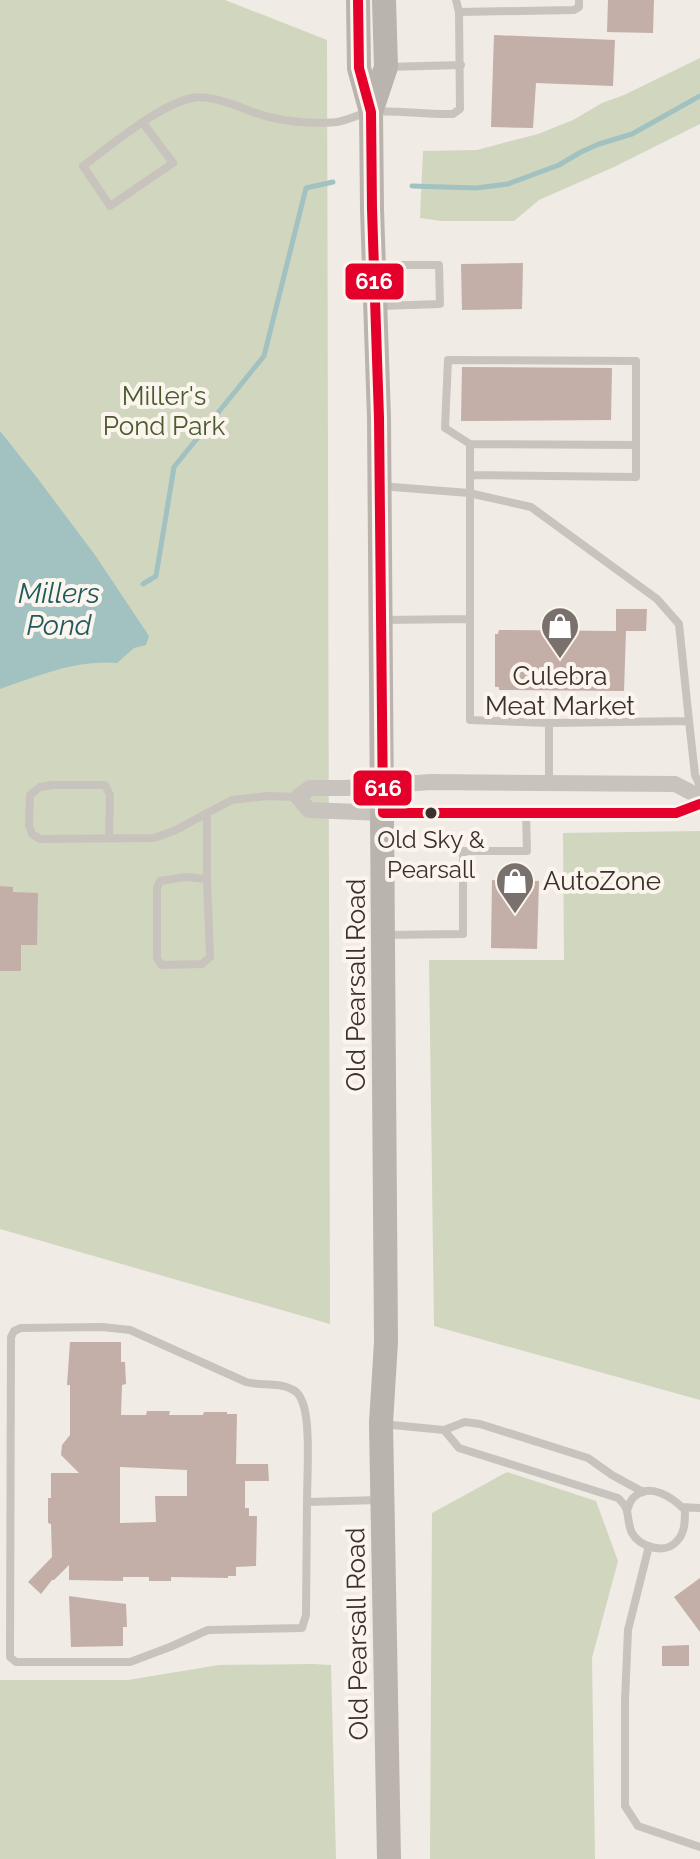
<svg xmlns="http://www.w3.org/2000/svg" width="700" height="1859" viewBox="0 0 700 1859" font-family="Raleway,sans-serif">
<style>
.green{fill:#d1d6bf}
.water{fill:#a1c2c1}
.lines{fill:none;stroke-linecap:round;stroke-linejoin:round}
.stream{stroke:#a1c2c1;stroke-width:5}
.building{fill:#c3afa7;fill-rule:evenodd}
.lane{stroke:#c9c3be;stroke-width:8}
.street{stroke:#c9c3be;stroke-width:16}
.secondary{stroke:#bab3ae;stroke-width:24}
.bus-1-casing{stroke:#fbf5ee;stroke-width:16}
.bus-1{stroke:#e4002b;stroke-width:10}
.bus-dot{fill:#3b302b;stroke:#fbf5ee;stroke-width:3}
.labels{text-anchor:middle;stroke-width:8;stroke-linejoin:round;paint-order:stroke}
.bus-label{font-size:24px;fill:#3b302b;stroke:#fbf5ee}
.park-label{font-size:26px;fill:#4a5a2e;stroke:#fbf5ee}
.poi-label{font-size:26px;fill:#3b302b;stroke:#fbf5ee}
.street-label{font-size:26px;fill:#3b302b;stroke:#fbf5ee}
.water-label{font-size:28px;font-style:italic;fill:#1f5a5e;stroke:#fbf5ee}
.line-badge{stroke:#fbf5ee;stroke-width:3}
.badge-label{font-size:22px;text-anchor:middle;font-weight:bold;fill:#fff}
</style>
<rect width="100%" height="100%" fill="#f0ebe5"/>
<path class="green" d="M0,0h225l102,40 3,1284 -330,-95z
M700,58v66l-86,43 -75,33 -25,21h-73l-21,-3 3,-67 54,-1 61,-16 35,-14 29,-17 22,-8z
M700,831v569l-266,-74 -5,-366h135l-1,-127z
M507,1472l89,29 22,60 -26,97 3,201h-165l2,-346z
M313,1664l18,1 5,194h-336v-179h128l91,-15z"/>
<path class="water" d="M0,431l38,48 57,76 54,81 -3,9 -12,3 -17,15c-39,-4 -80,13 -117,26z"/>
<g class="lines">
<path class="stream" d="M412,186l64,2 32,-4 51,-19 22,-13 18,-8 33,-10 68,-38
M143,584l13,-8 18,-109 90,-111 42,-168 27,-6"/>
</g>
<path class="building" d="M608,0h46l-1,33 -46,-1z
M494,35l121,5 -2,46 -77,-3 -3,45 -42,-1z
M523,263l-1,46 -60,1 -1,-46z
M462,367l150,1 -1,52 -150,1z
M616,609h31l-1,22h-20l-2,60 -125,-1v-3h-4v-53h3l1,-4 117,1z
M492,880l47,1 -2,68 -46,-1z
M0,886l13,1v5l25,1 -1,52h-16v26h-21z
M70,1342h51v20h4l1,22 -4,1 -1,30h25l1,-4h23l-1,4h34l1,-3h23v2h10l-1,50h32l1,17h-24v27h4v8h8l-1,50 -20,1v9h-8v2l-57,-1v4h-22v-4h-26v4l-54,-1v-15l-15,15h-2l-11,14 -13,-12 24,-25 -1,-33 -3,-1v-25h3v-25h28l-18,-18 1,-10 8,-10v-50h-3zM120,1467l67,3v26h-32l1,26 -36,1z
M700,1578v54l-26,-35z
M69,1596l57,8 1,23h-4v19l-52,1z
M689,1645v21h-27v-20z"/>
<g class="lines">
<path class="lane" d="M456,0l3,12
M387,67l74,-2
M143,123l30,40 -63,43 -27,-40c30,-22 74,-60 109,-68 21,-5 56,14 77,19 21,5 46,7 68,5 12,-2 23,-9 35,-10 25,-2 55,3 81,2l7,-5 -1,-97 115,-2 5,-3v-7
M375,265h64l1,39 -60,2
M470,475l166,2v-32
M380,486l89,7 62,14 126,92 22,25 10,97
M470,619v-175l166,1v-84l-188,-1 -3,68 25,16
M382,620l88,-1v101l79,3 140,-2 6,54 5,11
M549,723v60
M109,838l1,-43 -5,-10h-53l-12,2 -10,8 -1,30 3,9 8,5 114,-1 22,-8 31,-17
M207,879l-22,-2 -25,4 -3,7v70l4,7 41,-1 8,-7 -3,-78v-66l25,-13 36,-4 30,1
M384,935l79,-1v-83h64l-1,-38
M382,1424l62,6 21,-8 15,2 108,34 24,17 31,17
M444,1430l15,18 159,50c3,3 6,6 8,10 3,8 2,18 6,25 8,14 33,22 45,8 8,-8 8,-20 8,-31 -12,-12 -35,-29 -52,-12 -3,3 -4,8 -6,12
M307,1502l-1,113 -4,13 -94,2 -38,17 -40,15h-114l-6,-5 1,-320 3,-6 7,-3 81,-1 28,3 116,52c14,4 31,0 43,6 6,2 11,7 13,13 9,20 5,76 5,101l71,-2
M682,1507l18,1
M649,1546l-21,84 -3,71v105l13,20 62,21"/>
<path class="street" d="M700,797l-25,-13 -244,-2 -85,6h-36l-12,9 11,13 74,3h293l24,-9"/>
<path class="secondary" d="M358,0l1,68 12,44 1,97 7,209 7,924 -5,81 8,436
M371,112l15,-45 -2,-67"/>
<g class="bus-1-casing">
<path id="bus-1" d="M358,0l1,68 12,44 1,97 7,209 4,395h293l24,-9"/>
</g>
<use href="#bus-1" class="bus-1"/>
</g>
<defs>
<g id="shop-pin" transform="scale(2)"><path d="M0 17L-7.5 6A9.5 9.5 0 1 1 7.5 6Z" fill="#7a716c" stroke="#fbf5ee"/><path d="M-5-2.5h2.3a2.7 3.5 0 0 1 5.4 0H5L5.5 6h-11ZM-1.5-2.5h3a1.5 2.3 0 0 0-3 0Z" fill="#fff"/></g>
</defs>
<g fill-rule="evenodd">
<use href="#shop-pin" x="560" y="626"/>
<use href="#shop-pin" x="515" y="881"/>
</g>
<circle class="bus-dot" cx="431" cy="813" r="7"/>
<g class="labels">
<g class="bus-label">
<text x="431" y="848">Old Sky &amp;<tspan x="431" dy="30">Pearsall</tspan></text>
</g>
<g class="park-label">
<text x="164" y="405">Miller's<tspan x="164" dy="30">Pond Park</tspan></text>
</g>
<g class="poi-label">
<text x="560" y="685">Culebra<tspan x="560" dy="30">Meat Market</tspan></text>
<text x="543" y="890" text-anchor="start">AutoZone</text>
</g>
<g class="street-label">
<text transform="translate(356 985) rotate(-90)" y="9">Old Pearsall Road</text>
<text transform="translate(357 1634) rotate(-91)" y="9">Old Pearsall Road</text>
</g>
<g class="water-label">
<text x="59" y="603">Millers<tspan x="59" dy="32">Pond</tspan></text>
</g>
</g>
<g class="line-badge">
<rect x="344" y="262" width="61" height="39" rx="8" fill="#e4002b"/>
<rect x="352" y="769" width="61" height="38" rx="8" fill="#e4002b"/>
</g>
<g class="badge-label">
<text x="374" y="289">616</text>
<text x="383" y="796">616</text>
</g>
</svg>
